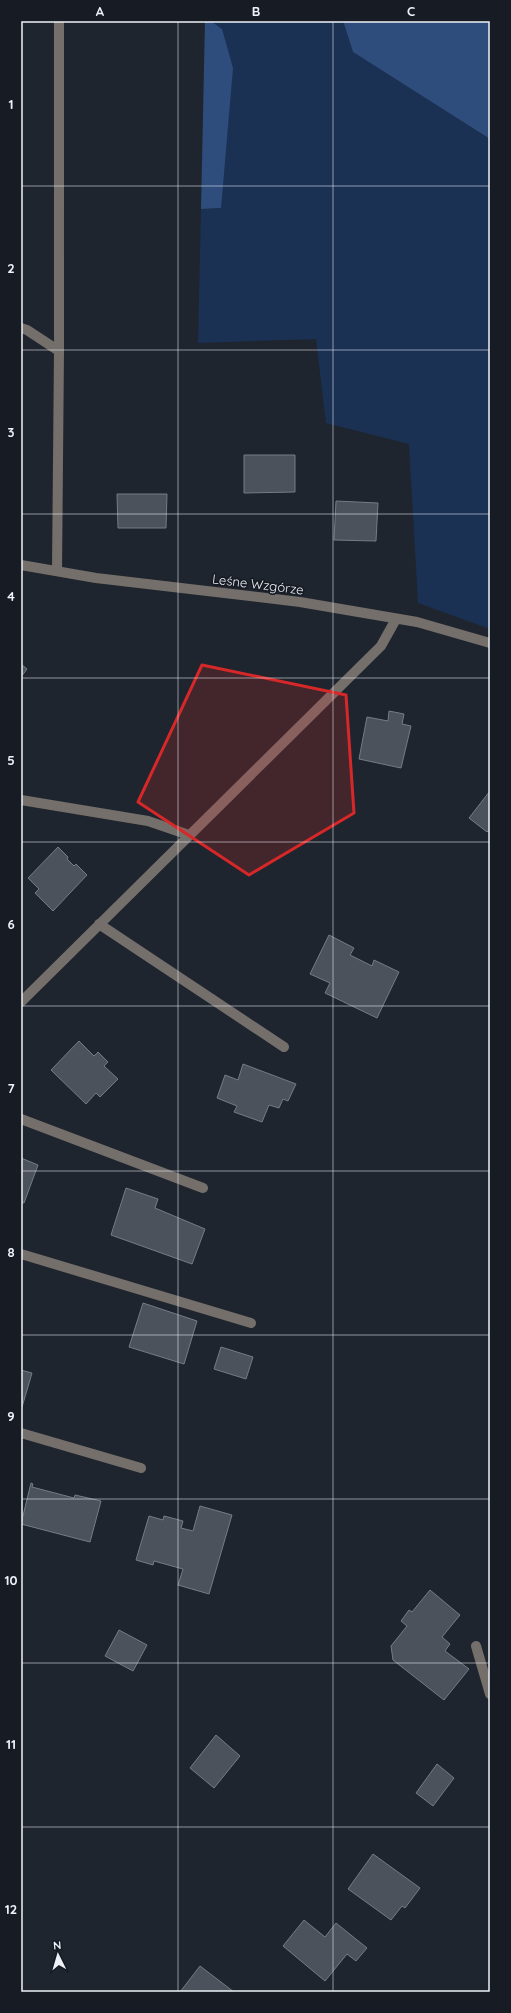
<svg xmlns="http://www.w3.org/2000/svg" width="511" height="2013" viewBox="0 0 511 2013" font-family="Quicksand,sans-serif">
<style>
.green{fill:#1a3154}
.forest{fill:#2e4d7d}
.building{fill:#4c525c;stroke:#757c87}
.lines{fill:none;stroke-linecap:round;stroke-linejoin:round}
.minor{stroke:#756f6c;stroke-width:10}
.marked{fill:#d62828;fill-opacity:0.2;stroke:#d62828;stroke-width:3;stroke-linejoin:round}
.grid{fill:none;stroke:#eef2f8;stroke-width:1;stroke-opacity:0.55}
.labels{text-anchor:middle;stroke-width:3.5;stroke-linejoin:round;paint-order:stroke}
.street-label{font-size:13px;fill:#eef2f8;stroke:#161b24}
.neatline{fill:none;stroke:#eef2f8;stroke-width:1.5}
.grid-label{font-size:13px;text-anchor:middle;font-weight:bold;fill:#eef2f8}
</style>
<rect width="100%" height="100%" fill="#1f252e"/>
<path class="green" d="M211,21h132l10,31 137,87v490l-72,-26 -9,-159 -83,-21 -10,-84 -118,4 3,-134 20,-1 1,-179z"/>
<path class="forest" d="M205,21h6l11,8 11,39 -12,140 -20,1z
M343,21h147v118l-137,-87z"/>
<path class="building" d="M244,455h51v37l-51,1z
M117,494h50l-1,34h-48z
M336,501l42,2 -2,38 -42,-1z
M21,664l6,5 -6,8z
M389,711l15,3 -2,10 9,2 -10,42 -42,-9 8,-42 21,4z
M490,791v38l-3,3 -18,-14z
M58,847l10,10 -1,2 7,7 2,-2 11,11 -34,36 -18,-18 4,-4 -11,-11z
M329,935l25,13 -4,7 22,11 2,-6 25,12 -22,46 -52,-25 5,-10 -20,-9z
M79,1041l15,15 4,-4 10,10 -4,4 14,13 -18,18 -4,-4 -10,11 -35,-34z
M243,1064l53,20 -8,17 -5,-2 -4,9 -10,-3 -7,17 -28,-10 3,-6 -20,-8 8,-23 13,5z
M21,1158l17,7 -14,38 -3,-1z
M126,1188l32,11 -3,9 50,21 -13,35 -81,-29z
M143,1303l54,18 -13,43 -55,-17z
M221,1347l32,10 -7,22 -32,-10z
M21,1370l11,3 -10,34h-1z
M31,1483l2,1 -1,3 42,11 1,-3 26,6 -11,41 -69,-18z
M200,1506l32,9 -23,79 -31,-9 5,-16 -29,-8 -1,4 -17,-5 13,-44 14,4 1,-4 19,5 -2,7 12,3z
M430,1590l30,25 -18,22 8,7 -5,7 24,18 -25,31 -51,-40 -2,-14 16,-20 -6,-5 8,-11 3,2z
M119,1630l28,15 -14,26 -28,-15z
M216,1735l24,21 -26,32 -24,-20z
M437,1764l17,14 -21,28 -17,-13z
M373,1854l47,34 -15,20 -3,-2 -11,14 -43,-31z
M304,1920l21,17 11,-14 31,25 -11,13 -9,-7 -22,27 -42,-35z
M200,1966l34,26h-54z"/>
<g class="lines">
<path class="minor" d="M21,328l6,2 32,21
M21,565l75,13 204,24 117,20 73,21
M57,571l2,-220v-330
M21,800l127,21 41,14
M99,924l185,123
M21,1002l360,-356 15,-27
M21,1119l182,69
M21,1254l230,69
M21,1433l120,35
M476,1646l14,48"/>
</g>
<path class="marked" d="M202,665l144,30 8,118 -105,62 -111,-73z"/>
<path class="grid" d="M178,21v1971M333,21v1971M21,186h469M21,350h469M21,514h469M21,678h469M21,842h469M21,1006h469M21,1171h469M21,1335h469M21,1499h469M21,1663h469M21,1827h469"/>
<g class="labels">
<g class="street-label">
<text transform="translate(258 584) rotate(7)" y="5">Leśne Wzgórze</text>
</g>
</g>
<rect width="511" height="2013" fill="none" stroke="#161b24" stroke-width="44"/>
<g transform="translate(58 1955) rotate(355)" stroke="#161b24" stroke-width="3" paint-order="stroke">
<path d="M0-3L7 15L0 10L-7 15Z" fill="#eef2f8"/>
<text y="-6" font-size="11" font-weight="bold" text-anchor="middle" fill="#eef2f8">N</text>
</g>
<rect x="22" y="22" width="467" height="1969" class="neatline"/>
<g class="grid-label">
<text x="100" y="16">A</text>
<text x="256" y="16">B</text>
<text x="411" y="16">C</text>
<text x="11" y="109">1</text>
<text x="11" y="273">2</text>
<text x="11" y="437">3</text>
<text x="11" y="601">4</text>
<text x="11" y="765">5</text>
<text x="11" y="929">6</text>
<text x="11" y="1093">7</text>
<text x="11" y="1257">8</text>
<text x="11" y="1421">9</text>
<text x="11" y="1585">10</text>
<text x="11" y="1749">11</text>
<text x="11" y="1914">12</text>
</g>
</svg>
